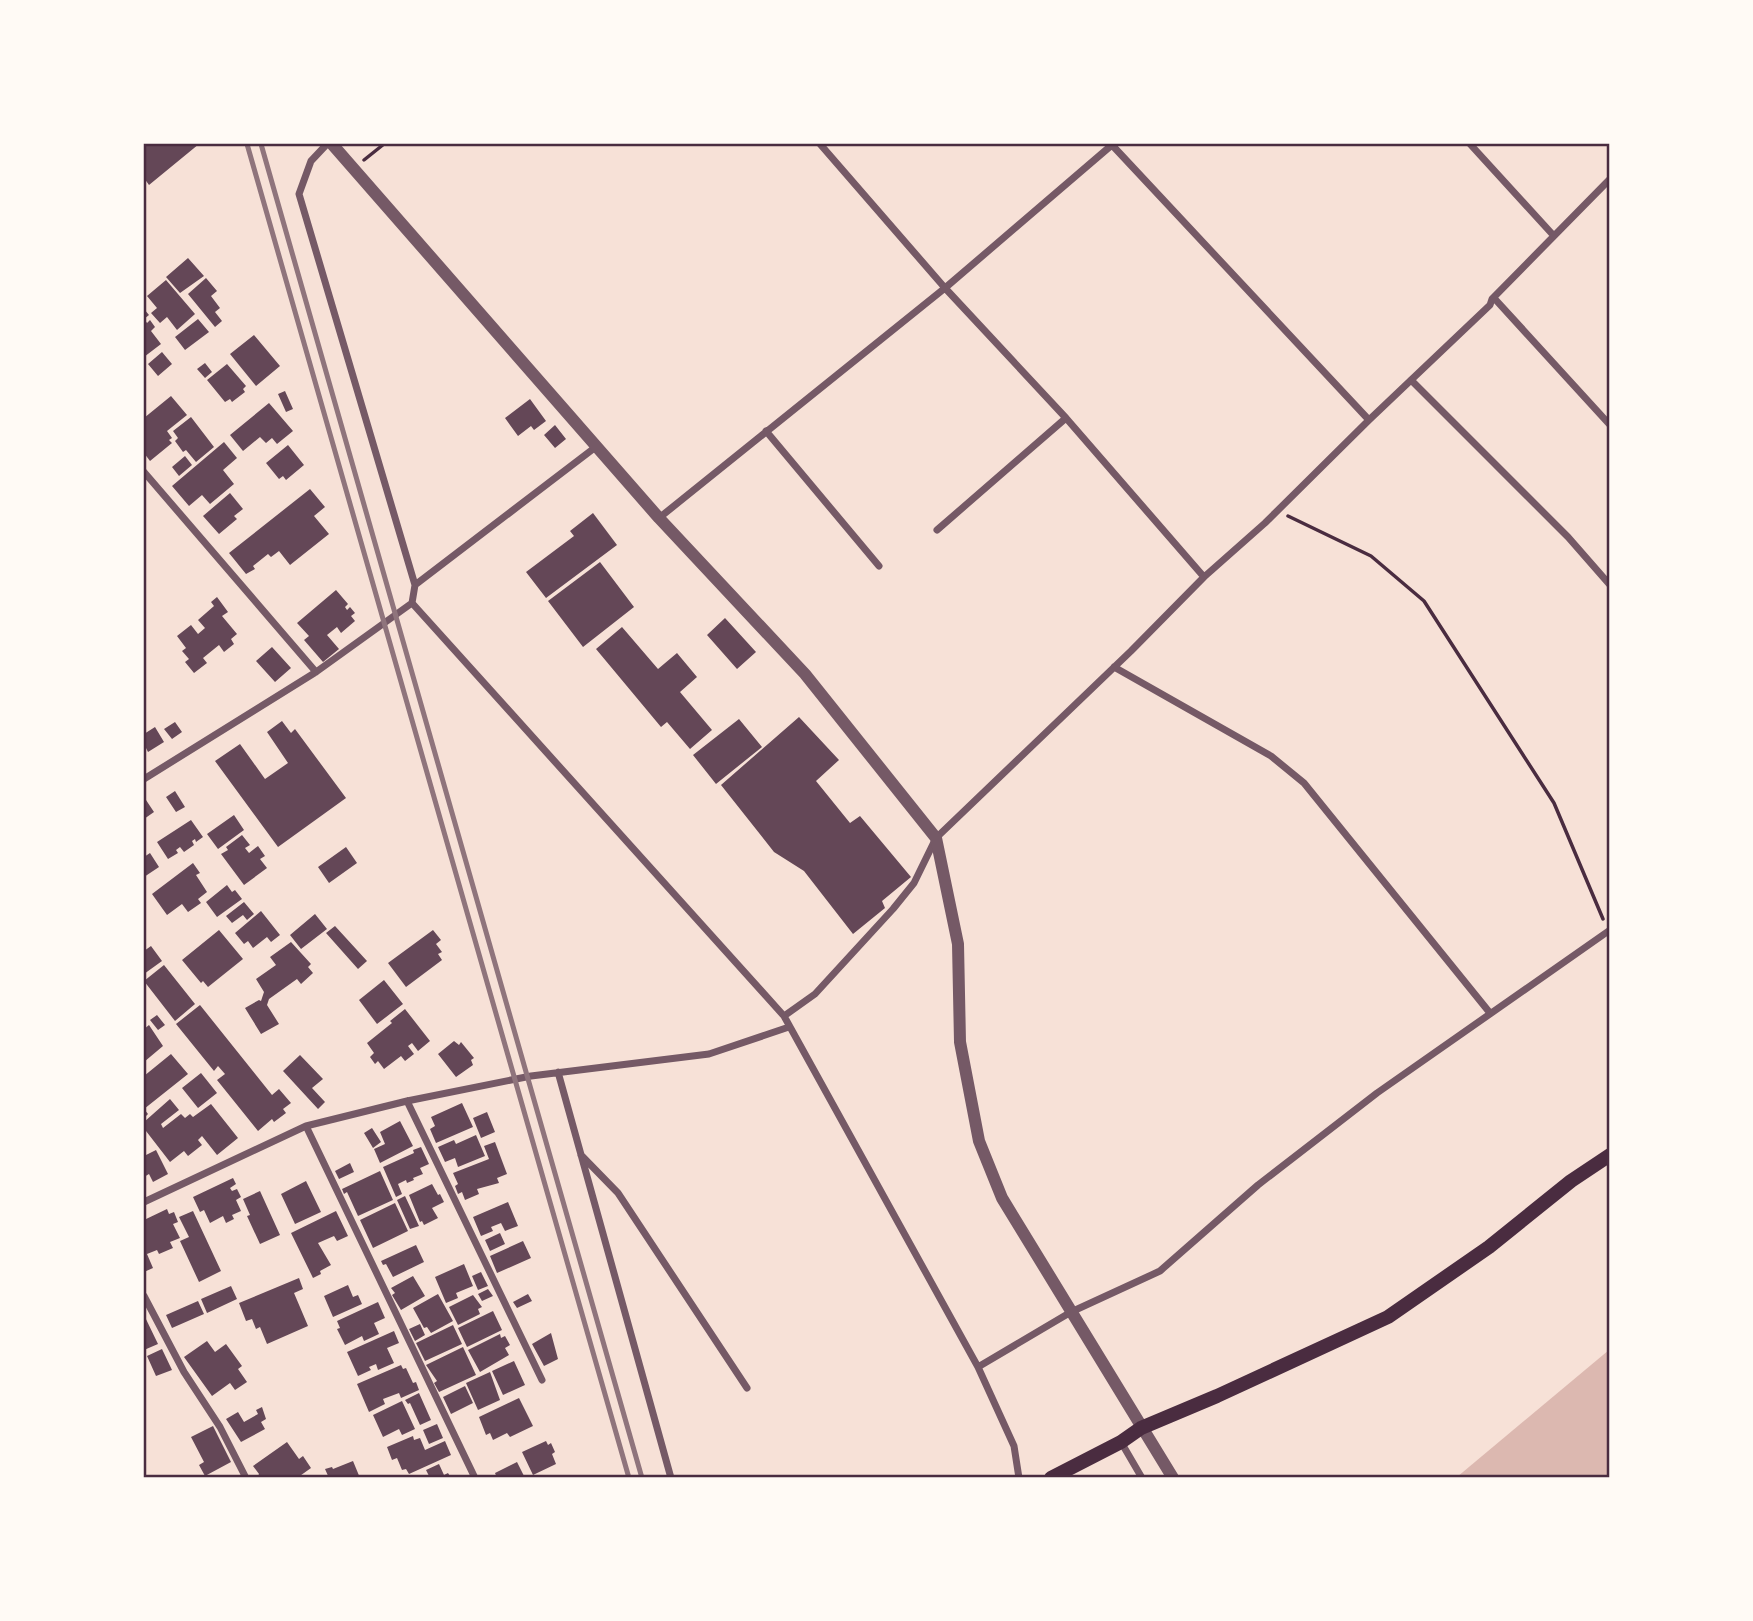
<svg xmlns="http://www.w3.org/2000/svg" width="1753" height="1621" viewBox="0 0 1753 1621" font-family="'Nunito Sans',sans-serif">
<style>
.water{fill:#dcb8b0}
.building{fill:#644757}
.lines{fill:none;stroke-linecap:round;stroke-linejoin:round}
.path{stroke:#4a2c40;stroke-width:3.5}
.minor{stroke:#755966;stroke-width:7}
.tertiary{stroke:#755966;stroke-width:12}
.secondary{stroke:#4a2c40;stroke-width:14}
.rail{stroke:#8f747c;stroke-width:5}
.neatline{fill:none;stroke:#4a2c40;stroke-width:2.5}
</style>
<rect width="100%" height="100%" fill="#f7e1d7"/>
<path class="water" d="M1609,1350v127h-152l134,-112z"/>
<path class="building" d="M144,144h55l-50,41 -5,-7z
M188,258l16,18 -24,17 -14,-16z
M206,278l11,13 -6,5 9,12 -5,4 7,9 -7,6 -27,-33z
M166,280l29,34 -18,16 -10,-13 -7,6 -9,-10 6,-5 -10,-12z
M144,309l5,6 -5,4 3,4 3,-3 5,7 -4,4 10,13 -17,13z
M198,319l11,13 -24,18 -10,-13z
M254,335l26,31 -24,20 -26,-32z
M162,352l10,12 -14,12 -10,-12z
M205,363l7,9 -7,6 -8,-9z
M227,364l19,22 -3,3 2,3 -13,10 -2,-3 -5,3 -18,-22z
M285,391l8,18 -7,3 -8,-18z
M171,396l16,19 -20,16 5,7 -3,2 3,3 -22,18 -6,-8v-35z
M530,399l16,22 -12,9 -3,-4 -13,10 -13,-18z
M269,403l24,28 -16,13 -5,-6 -6,5 -6,-6 -17,14 -13,-16z
M191,417l23,30 -18,15 -10,-12 -3,2 -8,-11 3,-3 -5,-7z
M555,425l11,14 -11,9 -11,-13z
M224,442l13,16 -14,12 11,14 -24,20 -8,-9 -13,11 -17,-20z
M288,445l16,20 -18,15 -3,-4 -4,3 -13,-16z
M185,456l7,9 -13,11 -7,-9z
M310,489l15,18 -11,9 15,18 -39,31 -11,-14 -8,6 -3,-3 -15,12 2,3 -9,5 -17,-21z
M230,493l13,16 -9,7 3,3 -18,15 -16,-18z
M593,513l24,32 -71,53 -20,-26 48,-36 -4,-5z
M600,562l34,45 -51,40 -35,-46z
M336,590l12,14 -3,3 2,3 3,-3 5,6 -4,3 4,5 -14,12 -4,-6 -10,8 12,14 -16,13 -19,-22 5,-4 -12,-13z
M217,597l11,15 -6,4 15,18 -6,5 3,5 -10,8 -5,-7 -16,13 4,5 -13,10 -9,-11 4,-3 -7,-8 4,-3 -9,-12 14,-11 7,9 7,-6 -7,-8 16,-14 -3,-4z
M725,618l31,34 -19,17 -30,-34z
M622,627l36,42 19,-16 20,24 -17,15 32,38 -22,19 -23,-27 -6,5 -65,-78z
M272,647l19,21 -16,14 -19,-21z
M799,717l40,43 -23,21 34,42 10,-7 51,61 -29,24 3,7 -32,26 -49,-63 -30,-19 -53,-67z
M739,719l23,28 -46,37 -23,-29z
M282,721l9,12 4,-4 51,69 -68,49 -63,-86 25,-17 25,35 23,-16 -21,-31z
M175,722l7,10 -10,7 -8,-10z
M155,727l9,15 -16,10 -4,-8v-10z
M175,791l10,16 -9,5 -10,-15z
M144,797l10,15 -10,7z
M234,815l10,15 -26,19 -11,-15z
M191,820l12,17 -7,5 -1,-3 -3,2 2,4 -10,7 -4,-5 -4,3 2,3 -10,6 -11,-17z
M242,835l8,10 -5,3 4,5 9,-7 7,10 -5,3 7,9 -23,17 -23,-31 7,-4 -2,-3z
M346,847l11,16 -28,20 -11,-16z
M150,853l9,14 -15,10v-20z
M193,863l7,10 -4,2 11,17 -9,7 3,4 -13,9 -6,-8 -15,11 -15,-21z
M227,885l5,7 3,-2 7,9 -25,18 -11,-15z
M244,902l10,12 -7,6 -4,-5 -11,8 -6,-7z
M261,911l19,24 -9,7 -4,-5 -14,11 -5,-7 -4,3 -9,-11z
M315,914l12,15 -26,20 -11,-14z
M335,926l32,35 -9,8 -32,-36z
M219,930l24,29 -35,28 -5,-6 -2,2 -19,-23z
M433,930l8,10 -5,4 6,8 -4,2 4,6 -36,27 -18,-24z
M291,942l20,22 -3,3 5,6 -12,11 -4,-5 -28,20 -2,6 12,19 -18,10 -16,-26 14,-8 2,1 3,-9 -8,-13 20,-14 -6,-8z
M151,946l11,15 -18,13v-23z
M164,965l31,39 -20,17 -31,-40z
M384,980l19,24 -26,20 -18,-24z
M200,1005l72,90 7,-6 12,14 -8,6 3,4 -12,9 -2,-3 -14,12 -41,-51 8,-6 -7,-8 -4,5 -38,-47z
M405,1009l25,32 -12,10 -6,-8 -4,3 6,8 -9,7 -4,-5 -17,13 -6,-8 -3,3 -5,-7 4,-4 -7,-10 25,-20 -2,-2z
M157,1015l8,10 -7,5 -8,-10z
M149,1025l14,21 -19,16v-33z
M454,1041l5,4 2,-3 13,16 -3,2 2,5 -17,12 -18,-23z
M171,1054l17,20 -44,35 4,5 -4,4v-42z
M300,1055l23,24 -11,9 13,14 -7,7 -35,-38z
M201,1073l16,20 -19,15 -16,-20z
M170,1099l9,11 -18,14 2,4 18,-14 4,4 5,-4 3,3 18,-13 27,34 -21,17 -15,-19 -4,4 4,5 -14,11 -4,-5 -14,11 -24,-31 -2,-9z
M462,1103l11,24 -37,16 -6,-14 5,-3 -4,-9z
M487,1112l8,20 -14,6 -8,-20z
M400,1121l13,25 -33,17 -6,-14 11,-5 -5,-12z
M372,1128l9,14 -8,6 -9,-15z
M476,1135l9,21 -27,11 -3,-9 -10,4 -7,-15 16,-7 2,4z
M495,1142l12,32 -10,4 2,5 -22,6 2,5 -14,6 -3,-8 -4,2 -3,-8 3,-2 -5,-11 36,-14 -5,-13z
M421,1147l8,17 -9,4 3,6 -10,4 1,2 -7,3 -1,-3 -8,4 4,10 -6,3 -13,-30 31,-14 -1,-3z
M156,1150l12,24 -15,8 -4,-8 -5,3v-21z
M350,1163l4,9 -15,7 -4,-8z
M380,1171l13,29 -35,16 -11,-24 -3,2 -2,-5z
M233,1178l3,6 -6,4 2,3 5,-2 4,8 -5,3 5,11 -9,4 2,4 -8,4 -3,-7 -13,7 -6,-13 -4,2 -7,-15z
M306,1181l15,31 -26,12 -14,-30z
M432,1184l6,11 2,-1 4,8 -12,6 6,10 -14,7 -2,-4 -2,1 -11,-27z
M260,1191l20,44 -20,9 -13,-28 3,-1 -7,-16z
M405,1196l14,30 -9,3 -13,-29z
M508,1202l10,24 -13,5 -4,-8 -10,4 2,4 -12,5 -8,-19z
M395,1203l13,28 -35,17 -13,-28z
M167,1209l2,5 5,-2 4,10 -5,2 7,14 -10,4 3,6 -14,6 -2,-4 -10,4 6,14 -9,4v-52z
M193,1211l28,60 -22,11 -19,-41 9,-4 -10,-20z
M336,1211l12,25 -11,5 -3,-5 -16,7 13,22 -11,6 1,3 -8,4 -22,-45z
M500,1233l5,11 -15,7 -5,-11z
M523,1241l8,17 -34,15 -7,-17z
M416,1245l8,17 -31,15 -7,-13 -3,1 -2,-4z
M464,1264l9,22 -17,7 2,5 -12,5 -11,-26z
M481,1272l7,14 -10,4 -6,-14z
M413,1276l12,20 -24,14 -9,-15 3,-2 -4,-5z
M299,1278l4,11 -9,4 14,33 -41,18 -7,-17 -4,2 -4,-10 -6,2 -7,-18z
M348,1285l5,12 5,-2 4,9 -29,13 -9,-21z
M231,1286l6,13 -30,14 -6,-14z
M488,1289l5,7 -11,5 -4,-7z
M438,1294l15,27 -22,12 -4,-6 -3,1 -11,-20z
M528,1294l4,7 -15,7 -4,-6z
M473,1295l9,12 -4,2 2,5 -22,11 -9,-18z
M198,1301l6,13 -32,14 -6,-13z
M378,1302l7,16 -11,5 5,11 -15,7 -2,-5 -17,9 -8,-16 3,-1 -3,-7z
M493,1311l9,19 -35,17 -9,-19z
M144,1315l14,29 -14,6z
M420,1324l5,11 -10,6 -6,-12z
M453,1325l9,19 -37,17 -9,-18z
M394,1331l5,12 -12,5 7,15 -16,7 -2,-6 -7,3 2,3 -13,6 -11,-24z
M551,1333l7,26 -14,7 -12,-22z
M500,1334l1,4 4,-2 5,9 -5,3 4,7 -29,17 -12,-22z
M207,1341l8,11 11,-8 16,22 -4,3 9,13 -12,8 -5,-7 -18,13 -28,-39z
M463,1347l13,28 -37,17 -5,-9 3,-2 -11,-16z
M162,1349l10,21 -16,6 -9,-20z
M514,1361l11,24 -22,10 -11,-24z
M401,1365l2,4 3,-1 7,15 3,-1 3,8 -18,8 -2,-5 -16,6 2,5 -16,8 -12,-28z
M490,1372l10,28 -22,10 -12,-27z
M465,1386l8,17 -22,11 -8,-17z
M419,1393l12,27 -11,5 -10,-22 -2,1 -3,-4z
M519,1398l14,28 -23,11 -3,-4 -14,7 -3,-7 -4,2 -7,-18z
M402,1401l13,28 -13,6 -3,-6 -16,8 -10,-22z
M262,1407l4,12 -5,3 4,7 -24,13 -15,-23 12,-7 6,10 14,-8 -2,-4z
M437,1424l6,14 -14,6 -6,-14z
M213,1426l18,36 -26,14 -6,-11 5,-3 -13,-25z
M413,1436l1,4 6,-2 5,12 20,-9 6,14 -42,19 -3,-5 -4,1 -5,-12 -5,2 -5,-13z
M546,1441l2,4 3,-2 4,9 -3,2 4,10 -23,11 -11,-23z
M287,1442l12,17 4,-3 8,12 -14,10 -11,-2 -29,2 2,-4 -6,-8z
M353,1461l7,17h-31l-4,-9 7,-2 1,2z
M517,1462l8,16h-28l-2,-5z
M439,1464l5,11 4,-2 3,5h-21l-4,-8z"/>
<g class="lines">
<path class="path" d="M364,160l20,-16
M1288,516l83,40 53,45 130,202 49,116"/>
<path class="minor" d="M327,144l-16,17 -12,33 116,391
M820,144l125,144 121,130 138,159
M1470,144l84,92
M1112,145l257,275
M1494,298l116,127
M1411,380l157,157 42,48
M766,431l113,135
M144,472l172,200
M659,518l286,-230 168,-144
M937,530l129,-112
M412,603l372,413 194,351 36,79 5,32
M1114,667l157,89 33,27 186,230
M144,779l172,-107 96,-69 3,-18 182,-139
M784,1016l31,-22 78,-85 21,-26 22,-45 195,-187 73,-74 61,-54 104,-103 121,-115 2,-6 118,-120
M558,1072l113,406
M407,1101l135,279
M306,1126l169,352
M581,1155l37,38 129,195
M144,1202l162,-76 101,-25 124,-25 178,-22 80,-27
M144,1296l40,76 36,55 26,51
M978,1367l93,-55 89,-41 98,-86 119,-92 233,-163
M1121,1442l21,36"/>
<path class="tertiary" d="M332,144l327,374 146,156 131,164 22,106 2,98 19,99 23,57 171,280"/>
<path class="secondary" d="M1051,1478l70,-36 20,-14 76,-32 171,-79 101,-70 82,-66 39,-26"/>
<path class="rail" d="M247,144l382,1334
M261,144l381,1334"/>
</g>
<rect width="1753" height="1621" fill="none" stroke="#fffaf5" stroke-width="290"/>
<rect x="145" y="145" width="1463" height="1331" class="neatline"/>
</svg>
